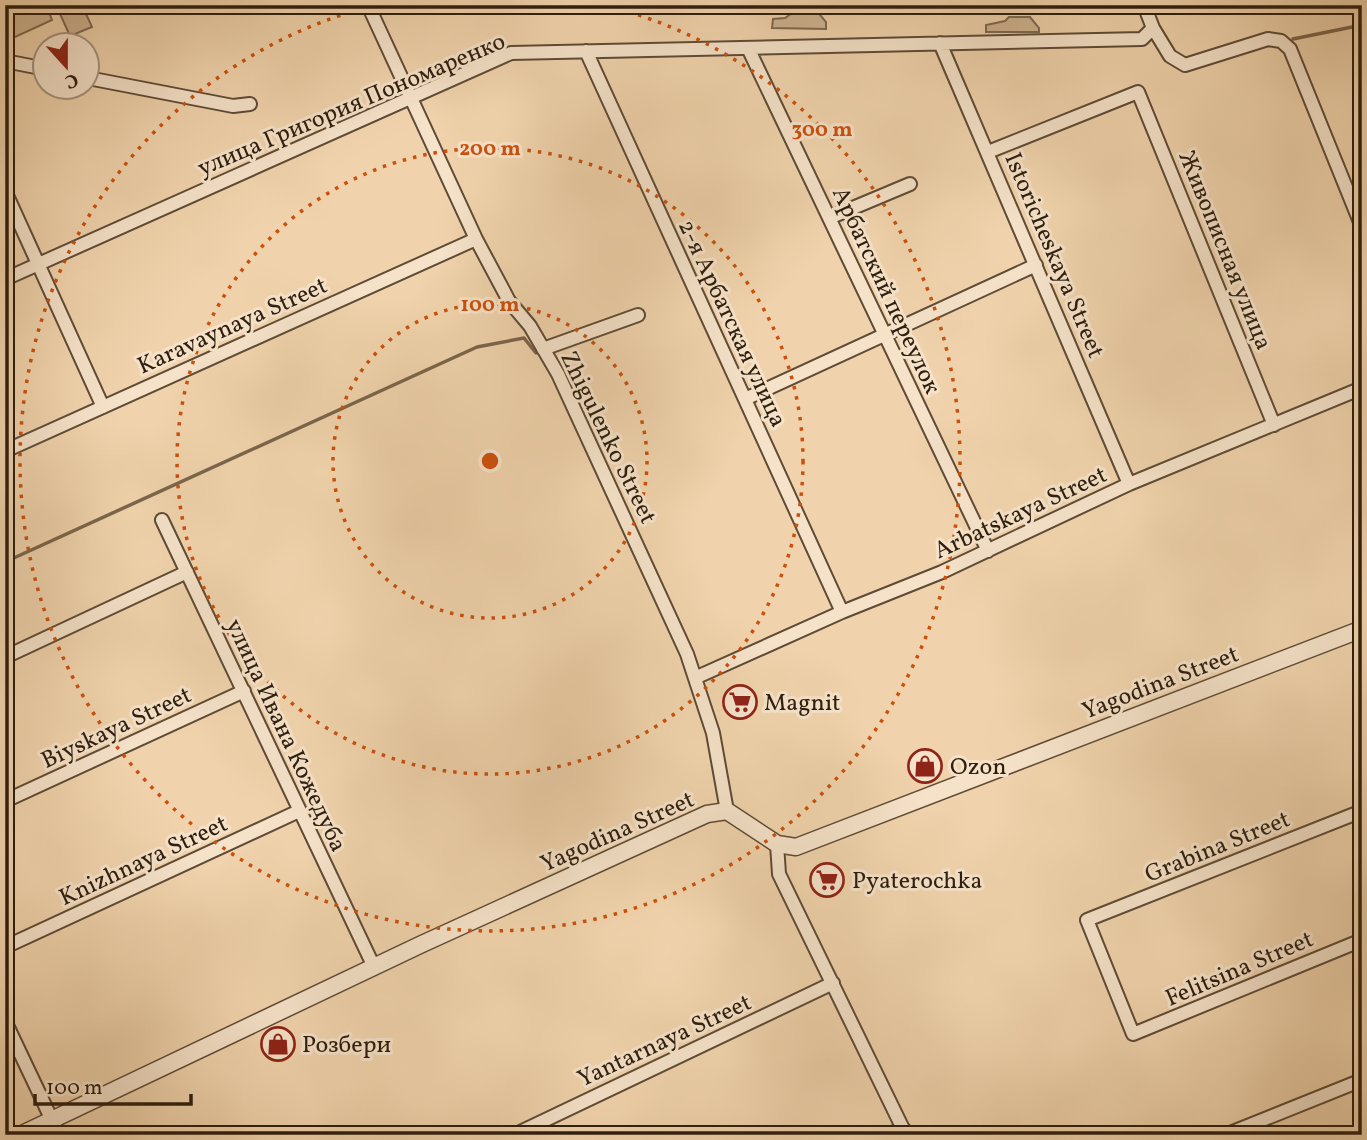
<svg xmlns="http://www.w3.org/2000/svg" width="1367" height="1140" viewBox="0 0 1367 1140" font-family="Vollkorn,serif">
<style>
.green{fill:#cfb491;stroke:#7e6950;stroke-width:2}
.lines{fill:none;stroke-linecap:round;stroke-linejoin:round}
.stream{stroke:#7b654c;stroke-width:3.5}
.minor-casing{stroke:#5e4b36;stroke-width:16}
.tertiary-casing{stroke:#5e4b36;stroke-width:19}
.minor{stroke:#f5e2c9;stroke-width:12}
.tertiary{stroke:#f5e2c9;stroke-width:16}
.ring{fill:none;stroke:#cc500c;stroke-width:3.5;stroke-dasharray:3.5 7}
.labels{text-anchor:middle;stroke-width:6;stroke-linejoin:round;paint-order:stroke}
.street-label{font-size:24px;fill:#2e1e0e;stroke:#f5e2c9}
.poi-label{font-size:24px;fill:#2e1e0e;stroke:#f5e2c9;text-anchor:start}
.centre{fill:#cc500c;stroke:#f5e2c9;stroke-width:3.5}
.ring-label{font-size:21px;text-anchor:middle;font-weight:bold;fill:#cc500c;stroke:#f5e2c9;stroke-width:6;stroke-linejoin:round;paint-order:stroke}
</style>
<rect width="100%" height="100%" fill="#f0d3ac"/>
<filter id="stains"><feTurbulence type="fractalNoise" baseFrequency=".00286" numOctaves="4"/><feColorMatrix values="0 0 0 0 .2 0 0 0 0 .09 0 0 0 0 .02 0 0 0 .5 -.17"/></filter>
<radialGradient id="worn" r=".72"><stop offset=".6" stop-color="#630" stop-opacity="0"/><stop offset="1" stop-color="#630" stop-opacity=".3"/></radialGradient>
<path class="green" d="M29,5h17l6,15 -39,18 -8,-22z
M56,5h26l10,22 -22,9z
M795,11h22l9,11v7l-54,-1 1,-9 12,-1z
M1009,17h21l9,11v4h-53v-7l19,-4z"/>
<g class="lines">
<path class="stream" d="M1293,39l69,-14
M5,562l472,-215 47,-9 12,15"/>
<g class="minor-casing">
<path id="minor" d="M368,5l108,234 33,62 21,25 28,48 129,280 26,79 14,78
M1153,28l17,28 15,9 83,-26 13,2 9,8 72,178
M940,43l189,441
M748,48l240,503
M586,51l256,561
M5,61l41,8
M88,78l145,28 17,-2
M988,152l150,-60 136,333
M5,191l98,216
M829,218l81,-34
M5,279l506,-226 631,-14 11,-11 -9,-23
M543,349l95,-34
M745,399l291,-134
M5,451l471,-212
M162,520l212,447
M5,657l182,-85
M697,677l145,-65 100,-40 187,-88 233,-96
M5,801l239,-110
M1362,811l-275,109 46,114 229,-94
M777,844l2,30 127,261
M5,947l294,-136
M5,1021l54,114
M514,1135l319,-152
M888,1135l15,-7
M1225,1135l137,-55"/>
</g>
<g class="tertiary-casing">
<path id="tertiary" d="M20,1135l402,-191 285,-130 20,-3 50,33 19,3 566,-218"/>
</g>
<use href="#minor" class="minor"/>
<use href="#tertiary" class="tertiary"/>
</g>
<g class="ring">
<circle cx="490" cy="461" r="157"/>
<circle cx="490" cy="461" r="313"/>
<path d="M608 6A470 470 0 1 1 372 6"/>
</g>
<defs>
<g id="supermarket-ring" transform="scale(1.75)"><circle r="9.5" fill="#f5e2c9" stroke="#8f2418" stroke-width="1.5"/><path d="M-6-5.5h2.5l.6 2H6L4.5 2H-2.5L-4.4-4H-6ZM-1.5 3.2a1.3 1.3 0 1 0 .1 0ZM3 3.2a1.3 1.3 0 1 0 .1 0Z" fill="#8f2418"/></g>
<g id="shop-ring" transform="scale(1.75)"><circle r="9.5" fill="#f5e2c9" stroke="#8f2418" stroke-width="1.5"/><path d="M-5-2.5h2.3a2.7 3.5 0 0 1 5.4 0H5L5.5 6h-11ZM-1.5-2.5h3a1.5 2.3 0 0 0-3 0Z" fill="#8f2418"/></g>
</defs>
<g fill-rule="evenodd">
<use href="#supermarket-ring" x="740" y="702"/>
<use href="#shop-ring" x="925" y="766"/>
<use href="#supermarket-ring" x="827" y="880"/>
<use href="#shop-ring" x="278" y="1044"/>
</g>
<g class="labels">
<g class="street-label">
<text transform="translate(351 104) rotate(-23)" y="8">улица Григория Пономаренко</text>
<text transform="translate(1226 250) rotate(68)" y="8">Живописная улица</text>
<text transform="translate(1055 255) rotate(67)" y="8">Istoricheskaya Street</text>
<text transform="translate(887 290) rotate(65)" y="8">Арбатский переулок</text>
<text transform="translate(733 323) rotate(65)" y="8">2-я Арбатская улица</text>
<text transform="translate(232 325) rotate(-24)" y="8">Karavaynaya Street</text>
<text transform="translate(609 437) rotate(64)" y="8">Zhigulenko Street</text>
<text transform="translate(1020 512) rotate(-25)" y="8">Arbatskaya Street</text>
<text transform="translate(1160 682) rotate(-21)" y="8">Yagodina Street</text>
<text transform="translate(116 727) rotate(-25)" y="8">Biyskaya Street</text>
<text transform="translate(287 735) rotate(65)" y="8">улица Ивана Кожедуба</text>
<text transform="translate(617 831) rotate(-24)" y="8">Yagodina Street</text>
<text transform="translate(1217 846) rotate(-22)" y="8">Grabina Street</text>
<text transform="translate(143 860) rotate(-25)" y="8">Knizhnaya Street</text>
<text transform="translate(1239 968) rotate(-23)" y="8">Felitsina Street</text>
<text transform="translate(664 1040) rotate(-25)" y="8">Yantarnaya Street</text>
</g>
<g class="poi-label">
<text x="764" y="710">Magnit</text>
<text x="950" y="774">Ozon</text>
<text x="852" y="888">Pyaterochka</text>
<text x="302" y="1052">Розбери</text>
</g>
</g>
<circle cx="490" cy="461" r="10" class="centre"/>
<g class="ring-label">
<text x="822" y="136">300 m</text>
<text x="490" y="155">200 m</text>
<text x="490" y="311">100 m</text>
</g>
<rect width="1367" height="1140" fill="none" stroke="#f0d3ac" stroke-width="28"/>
<rect x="7" y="7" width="1353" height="1126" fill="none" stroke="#2e1e0e" stroke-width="3.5"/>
<rect x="14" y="14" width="1339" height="1112" fill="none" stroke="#2e1e0e" stroke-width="2"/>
<g transform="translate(66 66) rotate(159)"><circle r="33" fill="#f5e2c9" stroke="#a5947e" stroke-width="2"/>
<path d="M0-5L12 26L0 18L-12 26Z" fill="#8f2418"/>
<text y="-10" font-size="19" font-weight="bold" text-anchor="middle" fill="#2e1e0e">С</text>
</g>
<path d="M35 1094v10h156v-10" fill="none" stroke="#2e1e0e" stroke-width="3.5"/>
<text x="46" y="1094" font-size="21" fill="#2e1e0e" stroke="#f5e2c9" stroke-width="5" paint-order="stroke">100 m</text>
<rect width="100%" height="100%" filter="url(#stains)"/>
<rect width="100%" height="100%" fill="url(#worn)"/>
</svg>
